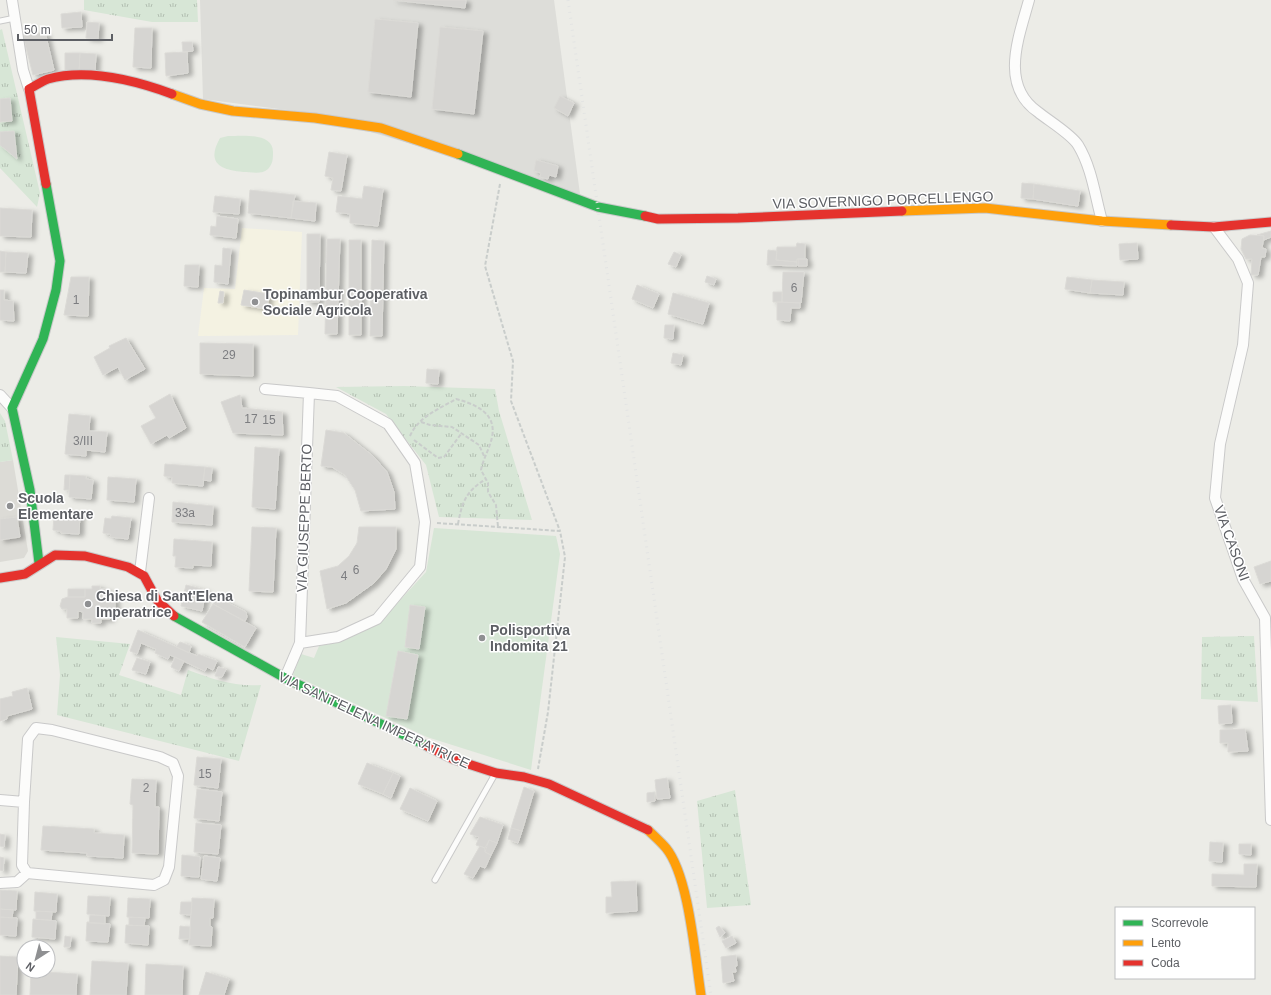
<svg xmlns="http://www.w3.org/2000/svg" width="1271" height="995" viewBox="0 0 1271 995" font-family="Arial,sans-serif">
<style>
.commercial{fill:#f4f2e2}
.industrial{fill:#ddddd9}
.education{fill:#dcdbd6}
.grass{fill:url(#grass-tufts)}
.pitch{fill:#d7e6d6}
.building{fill:#d6d5d2;stroke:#dbdad6;filter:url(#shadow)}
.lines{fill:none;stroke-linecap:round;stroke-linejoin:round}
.lane-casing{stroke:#c9c9c9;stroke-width:7}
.street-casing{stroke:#c9c9c9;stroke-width:12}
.fast-casing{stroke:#c9c9c9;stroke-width:11}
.slow-casing{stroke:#c9c9c9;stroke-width:11}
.jam-casing{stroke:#c9c9c9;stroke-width:11}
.path{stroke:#c9cdcb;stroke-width:2;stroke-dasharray:4 2;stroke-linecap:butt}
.lane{stroke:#fcfcfb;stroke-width:5}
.street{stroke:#fcfcfb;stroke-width:10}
.fast{stroke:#30b455;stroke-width:9}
.slow{stroke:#ff9f0a;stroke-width:9}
.jam{stroke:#e5322d;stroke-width:9}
.rail{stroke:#e3e4e3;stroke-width:3;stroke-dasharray:1 5;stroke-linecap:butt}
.poi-dot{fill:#8f9092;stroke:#fff;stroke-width:1.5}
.labels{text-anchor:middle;stroke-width:3;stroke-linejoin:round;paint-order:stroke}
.number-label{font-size:12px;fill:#7c7d80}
.street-label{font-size:14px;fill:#5d5f64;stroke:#fff}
.poi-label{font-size:14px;font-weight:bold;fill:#5d5f64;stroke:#fff;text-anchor:start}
</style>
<defs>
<pattern id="grass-tufts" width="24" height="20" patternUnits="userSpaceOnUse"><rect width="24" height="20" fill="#d7e6d6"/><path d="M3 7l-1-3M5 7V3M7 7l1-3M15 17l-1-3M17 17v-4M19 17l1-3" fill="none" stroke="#b2beb1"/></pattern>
<filter id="shadow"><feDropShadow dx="4.5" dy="2.5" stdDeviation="2" flood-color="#0004"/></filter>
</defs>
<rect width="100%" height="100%" fill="#ecece7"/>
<path class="commercial" d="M242,228l60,4 -4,103 -100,1 6,-48 31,1z"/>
<path class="industrial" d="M200,0h354l26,194 -277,-82 -100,-13z"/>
<path class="education" d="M13,460l15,91 -4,7 -24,4v-100z"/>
<path class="grass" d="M84,0h113l1,22h-46l-68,-12z
M2,29l38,164 -3,14 -37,-39v-138z
M404,386l91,3 4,22 33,109 -93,-3 -13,-52 -40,-51 -50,-27z
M0,413l5,8 8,39 -13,2z
M1254,636l4,66 -57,-3 1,-62z
M56,637l74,7 -11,31 62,20 7,-25c25,9 46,17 73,15l-22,76 -182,-46 3,-40z
M735,790l16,115 -44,3 -10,-107z"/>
<path class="pitch" d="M228,136c13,0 45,-4 45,16 0,6 0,12 -5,17 -6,6 -17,3 -25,3 -23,-2 -37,-9 -23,-34z
M434,528l122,8 4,18 -29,216 -104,-33 -134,-62 8,-21 13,4 5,-12 21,-4 40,-20 46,-50z"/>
<path class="building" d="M393,0h73l-1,8z
M81,12l1,15 -20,1 -1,-14z
M375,19l43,4 -7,74 -43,-5z
M87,22l12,1 -1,16 -12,-1z
M440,27l43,4 -9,83 -42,-5z
M135,28h17l-1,40 -18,-1z
M45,32l9,38 -21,5 -10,-39z
M182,42h10l1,9 -10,1z
M187,52l1,21 -22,3 -1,-23z
M65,53h15l-1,18 -14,-1z
M80,53l16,1 -1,18 -16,-1z
M560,96l14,7 -6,13 -14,-8z
M10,98l2,23 -12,1v-23z
M14,131l3,28 -17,-14v-13z
M329,152l18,3 -6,36 -10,-1 2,-12 -8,-2z
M536,160l22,6 -2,11 -7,-2 -1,4 -8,-2 1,-4 -7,-2z
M1022,183l12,1 -1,15 -12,-1z
M1034,184l46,7 -2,15 -45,-7z
M364,186l19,3 -5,37 -28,-3v-9l-14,-2 2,-16 24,3z
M250,190l45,5 -4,23 -43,-5z
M215,196l25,3 -1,15 -26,-2z
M293,201l23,2 -1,18 -24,-3z
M0,208l32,2 -1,27 -31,-1z
M217,216l21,3 -2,19 -26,-3 1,-9 5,1z
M1271,231v6l-7,3v-4l-7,-1z
M307,234h13l-1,68h-12z
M1250,235l14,1 -2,12 4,1 -1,8h-4l-3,18h-7l1,-16h-6l-5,-10 1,-10z
M327,239h13l-3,95h-12z
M349,240h12v95h-12z
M372,240l12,1 -2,95h-12z
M797,243l8,1v15h-8v3l-21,-2 1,-13h19z
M1137,243l1,16 -18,1 -1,-16z
M223,248l8,1 -3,35 -14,-2 1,-17 7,1z
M768,250l9,1 -1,9 21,2v4l-30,-1z
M0,251l6,1 -1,20h-5z
M6,252l22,1 -2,20 -21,-1z
M674,252l7,3 -5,12 -8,-3z
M798,259h9v7h-9z
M185,265h14l-1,22 -14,-1z
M783,272h21l-3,31 -19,-1z
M707,276l9,3 -2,6 -9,-3z
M71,277h18l-1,39 -24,-1z
M1067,277l25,3 -2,13 -25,-4z
M1092,280l32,2 -1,13 -33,-2z
M637,285l22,9 -6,14 -21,-9z
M0,290h4v10l9,1 1,20 -14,-1z
M244,290l25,4 -2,15 -26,-4z
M220,291l4,1 -1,11h-5z
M773,292h9v10h-9z
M673,293l36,10 -6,21 -35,-10z
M777,302l23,1v5h-9l-1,13 -13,-1z
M665,325h9l-1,14 -9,-1z
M126,338l19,31 -20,11 -7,-13 -15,8 -9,-18 16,-9 -1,-2z
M200,343l53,1v32l-53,-2z
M673,353l10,2 -2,10 -10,-2z
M427,369l12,1 -1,14 -12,-1z
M170,394l16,34 -17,10 -2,-3 -16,9 -10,-18 15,-8 -7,-12z
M240,395l2,13 40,4 1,23 -50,-2 -12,-31z
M69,414l21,2 -1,15 18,1 -2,20 -19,-2v6l-21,-2z
M326,430l18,3 29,23 14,16 7,20 1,17 -34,2 -6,-21 -10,-15 -13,-8 -11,-1z
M255,447l24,2 -4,60 -23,-2z
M165,464l40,3 -2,19 -31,-3v-6l-8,-1z
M205,467l7,1 -1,13 -8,-1z
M65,475h5l-1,15h-5z
M70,475l16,1v3l7,1 -2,19 -22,-2z
M108,477l28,2 -2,23 -27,-2z
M173,502l40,4 -1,19 -40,-3z
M61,513h19l-1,21 -18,-1v-2l-8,-1 1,-15h6z
M112,516l19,2 -3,21 -18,-2 1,-3 -8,-1 2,-15 6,1z
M17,517l3,20 -20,3v-21z
M252,527l24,1 -3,64 -24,-1z
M359,527h37v22l-10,20 -12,14 -28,20 -19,6 -7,-38 18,-5 11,-10 8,-13z
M174,539l38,3 -1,24 -18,-1v3l-18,-1 1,-11h-3z
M1271,561v20l-11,3 -6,-17z
M186,585l20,5 -4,21 -21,-5z
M92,586h8v3h8v9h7v14h-5v7h-9v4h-9v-4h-9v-7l-5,-1v7h-11v-9h-5l-2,-3 2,-7 6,-2h17v-8h7z
M68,589h17v8h-17z
M217,597l29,15 1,5 -2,4 -32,-17z
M213,604l43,24 -11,19 -43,-25z
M410,605l15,2 -6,42 -14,-2z
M138,630l59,26 1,-2 19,7 -4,9 -6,-3 -2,4 -35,-16 -2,4 -13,-6 1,-4 -15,-6 -4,11 -7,-3z
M180,642l11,4 -2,7 -13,-6z
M398,651l20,4 -11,64 -21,-3z
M175,657l9,4 -5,10 -8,-4z
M137,658l13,4 -4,12 -14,-4z
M218,667l8,2 -4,8 -7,-1z
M27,688l5,21 -25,7v3l-7,2v-22l13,-3 -1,-4z
M1231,705l1,18 -13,1 -1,-18z
M1245,729l3,22 -20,1v-9h-8v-13z
M197,757l24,2 -3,29 -24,-3z
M367,763l26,10 -10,21 -25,-10z
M393,773l7,3 -9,22 -8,-4z
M667,778l3,20 -13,1 -2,-19z
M132,779l24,1 -1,27h4l-1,47 -26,-1 1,-48 -3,-1z
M524,787l10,4 -12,40 -11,-3z
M410,788l27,13 -9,20 -28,-12z
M197,789l25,3 -3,29 -25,-3z
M655,792v9l-8,1v-9z
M480,817l23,8 -6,18 -8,-3 -4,8 -9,-3 3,-8 -9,-3z
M196,823l25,2 -3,29 -24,-2z
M43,826l51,3v4l30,2 -1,23 -36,-2v-3l-46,-3z
M511,828l11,3 -4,12 -10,-4z
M0,834l5,1 -1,12 -4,-1z
M489,840l8,3 -6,12 -6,-3z
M1210,842l13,1 -1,19 -13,-1z
M1239,844h12v11l-12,-1z
M480,846l5,2v4l6,3 -6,13 -5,-2 -7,12 -9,-4z
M182,855l18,2 -1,20 -18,-1z
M204,856l16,2 -3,23 -16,-2z
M0,857l4,1 -1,13 -3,-1z
M1244,864h13l-1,23 -44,-1v-12l32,1z
M636,881l1,30 -31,2v-16h6l-1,-15z
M0,890l17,1 -1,19 -16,-1z
M35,892l22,2 -1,18 -22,-1z
M88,896l22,1 -1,19 -22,-2z
M128,898l22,1 -1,19 -22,-1z
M192,898l22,1 -1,19h-3v8l2,1 -1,19 -22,-1z
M181,902h11l-1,13 -11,-1z
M0,909l13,1 -1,8 -12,-1z
M36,911l16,1 -1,8 -15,-1z
M90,915l15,1v8l-16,-1z
M0,917l17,1 -1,18 -16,-1z
M129,917l16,1 -1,8 -15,-1z
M33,919l23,2 -1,18 -23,-2z
M87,922l23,2 -2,18 -22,-1z
M126,925l23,1 -1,19 -23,-2z
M180,926l10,1v12h-11z
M719,926l6,7 -5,4 -4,-9z
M65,936l6,1 -1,10h-6z
M732,936l4,7 -10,5 -4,-7z
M736,955l1,11h-2l1,6h-4l2,9 -11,2 -2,-26z
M0,956l18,1 -2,38h-16z
M92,961l36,2 -2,32h-36z
M146,964l37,2 -1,29h-37z
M31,971l46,3 -1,21h-46z
M206,972l23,7 -5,16h-25z"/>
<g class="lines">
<g class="lane-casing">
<path id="lane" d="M0,21l15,-3
M435,880l60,-106"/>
</g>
<g class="street-casing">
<path id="street" d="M12,0l11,70 6,19
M1029,0c-10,37 -30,85 9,112 11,9 33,22 40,33 14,23 17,51 24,76
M1214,227l24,32 10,24 -5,62 -23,99 -5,54 28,81 22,39 6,202
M265,389l44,4 -9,250 -15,35
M0,395l12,13
M140,572l9,-74
M300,643l38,-6 39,-18 43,-52 5,-45 -10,-59 -27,-39 -51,-28 -28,-3
M0,800l24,2 -2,63 5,8 127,12 10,-5 5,-13 9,-91 -5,-13 -13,-6 -108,-27 -16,-2 -8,11 -4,63
M0,883l17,-1 10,-9"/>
</g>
<g class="fast-casing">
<path id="fast" d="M458,154l140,53 47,9
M39,563l-9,-73 -18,-82 31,-69 13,-49 4,-29 -14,-77
M174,616l111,62 142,68"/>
</g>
<g class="slow-casing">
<path id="slow" d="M172,94l28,10 33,7 82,7 66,10 77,26
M902,211l83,-3 117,13 69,4
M648,830c6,6 12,11 18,18 23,28 29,109 35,147"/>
</g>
<g class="jam-casing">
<path id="jam" d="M46,184l-17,-95c6,-3 13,-8 19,-10 40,-11 86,1 124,15
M645,216l13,3 80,-1 164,-7
M1171,225l43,2 57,-5
M0,578l25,-4 30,-19 30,1 43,11 16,9 13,24 17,16
M427,746l26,13 43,14 28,4 25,7 99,46"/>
</g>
<path class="path" d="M500,184l-15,82 28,95 -2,40 49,130
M421,422l9,3 22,2 27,18 5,11
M410,436c8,-19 29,-27 46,-37 19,5 41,14 36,38 -2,11 -9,22 -11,33l7,13v9l8,13 2,22
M414,440l24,18 6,-1 17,-23
M437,523l123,8 5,26 -17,155 -10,57
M458,524c4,-22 8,-33 28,-45"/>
<use href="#lane" class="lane"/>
<use href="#street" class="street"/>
<use href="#fast" class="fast"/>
<use href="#slow" class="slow"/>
<use href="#jam" class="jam"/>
<path class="rail" d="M568,0l143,995"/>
</g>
<g class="poi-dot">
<circle cx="255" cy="302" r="4"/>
<circle cx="10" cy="506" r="4"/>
<circle cx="88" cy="604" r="4"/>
<circle cx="482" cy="638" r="4"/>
</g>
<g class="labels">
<g class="number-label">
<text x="794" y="292">6</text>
<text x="76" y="304">1</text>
<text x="229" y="359">29</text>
<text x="251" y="423">17</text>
<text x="269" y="424">15</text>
<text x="83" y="445">3/III</text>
<text x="185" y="517">33a</text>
<text x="356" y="574">6</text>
<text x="344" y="580">4</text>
<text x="205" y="778">15</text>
<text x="146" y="792">2</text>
</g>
<g class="street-label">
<text transform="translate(883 200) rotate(-2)" y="5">VIA SOVERNIGO PORCELLENGO</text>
<text transform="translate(304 518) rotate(-88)" y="5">VIA GIUSEPPE BERTO</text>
<text transform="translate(1232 543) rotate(70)" y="5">VIA CASONI</text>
<text transform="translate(374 720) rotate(25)" y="5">VIA SANT'ELENA IMPERATRICE</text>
</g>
<g class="poi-label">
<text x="263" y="299">Topinambur Cooperativa<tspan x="263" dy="16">Sociale Agricola</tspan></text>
<text x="18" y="503">Scuola<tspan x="18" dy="16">Elementare</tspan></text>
<text x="96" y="601">Chiesa di Sant'Elena<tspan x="96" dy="16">Imperatrice</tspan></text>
<text x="490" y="635">Polisportiva<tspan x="490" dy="16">Indomita 21</tspan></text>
</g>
</g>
<rect x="1115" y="907" width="140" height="72" fill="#ffffff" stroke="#bebfc1"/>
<rect x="1123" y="920" width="20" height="6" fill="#30b455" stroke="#bebfc1"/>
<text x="1151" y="927" font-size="12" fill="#5d5f64">Scorrevole</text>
<rect x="1123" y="940" width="20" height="6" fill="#ff9f0a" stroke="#bebfc1"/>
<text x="1151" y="947" font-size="12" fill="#5d5f64">Lento</text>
<rect x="1123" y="960" width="20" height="6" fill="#e5322d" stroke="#bebfc1"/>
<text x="1151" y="967" font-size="12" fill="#5d5f64">Coda</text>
<g transform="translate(36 959) rotate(216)"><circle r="19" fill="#ffffff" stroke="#bebfc1"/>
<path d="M0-3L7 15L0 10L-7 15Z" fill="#8f9092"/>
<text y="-6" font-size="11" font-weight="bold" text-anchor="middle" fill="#5d5f64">N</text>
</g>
<path d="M18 34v6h94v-6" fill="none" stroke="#5d5f64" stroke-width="2"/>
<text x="24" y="34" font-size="12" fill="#5d5f64" stroke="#ffffff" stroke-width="3" paint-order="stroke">50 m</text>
</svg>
